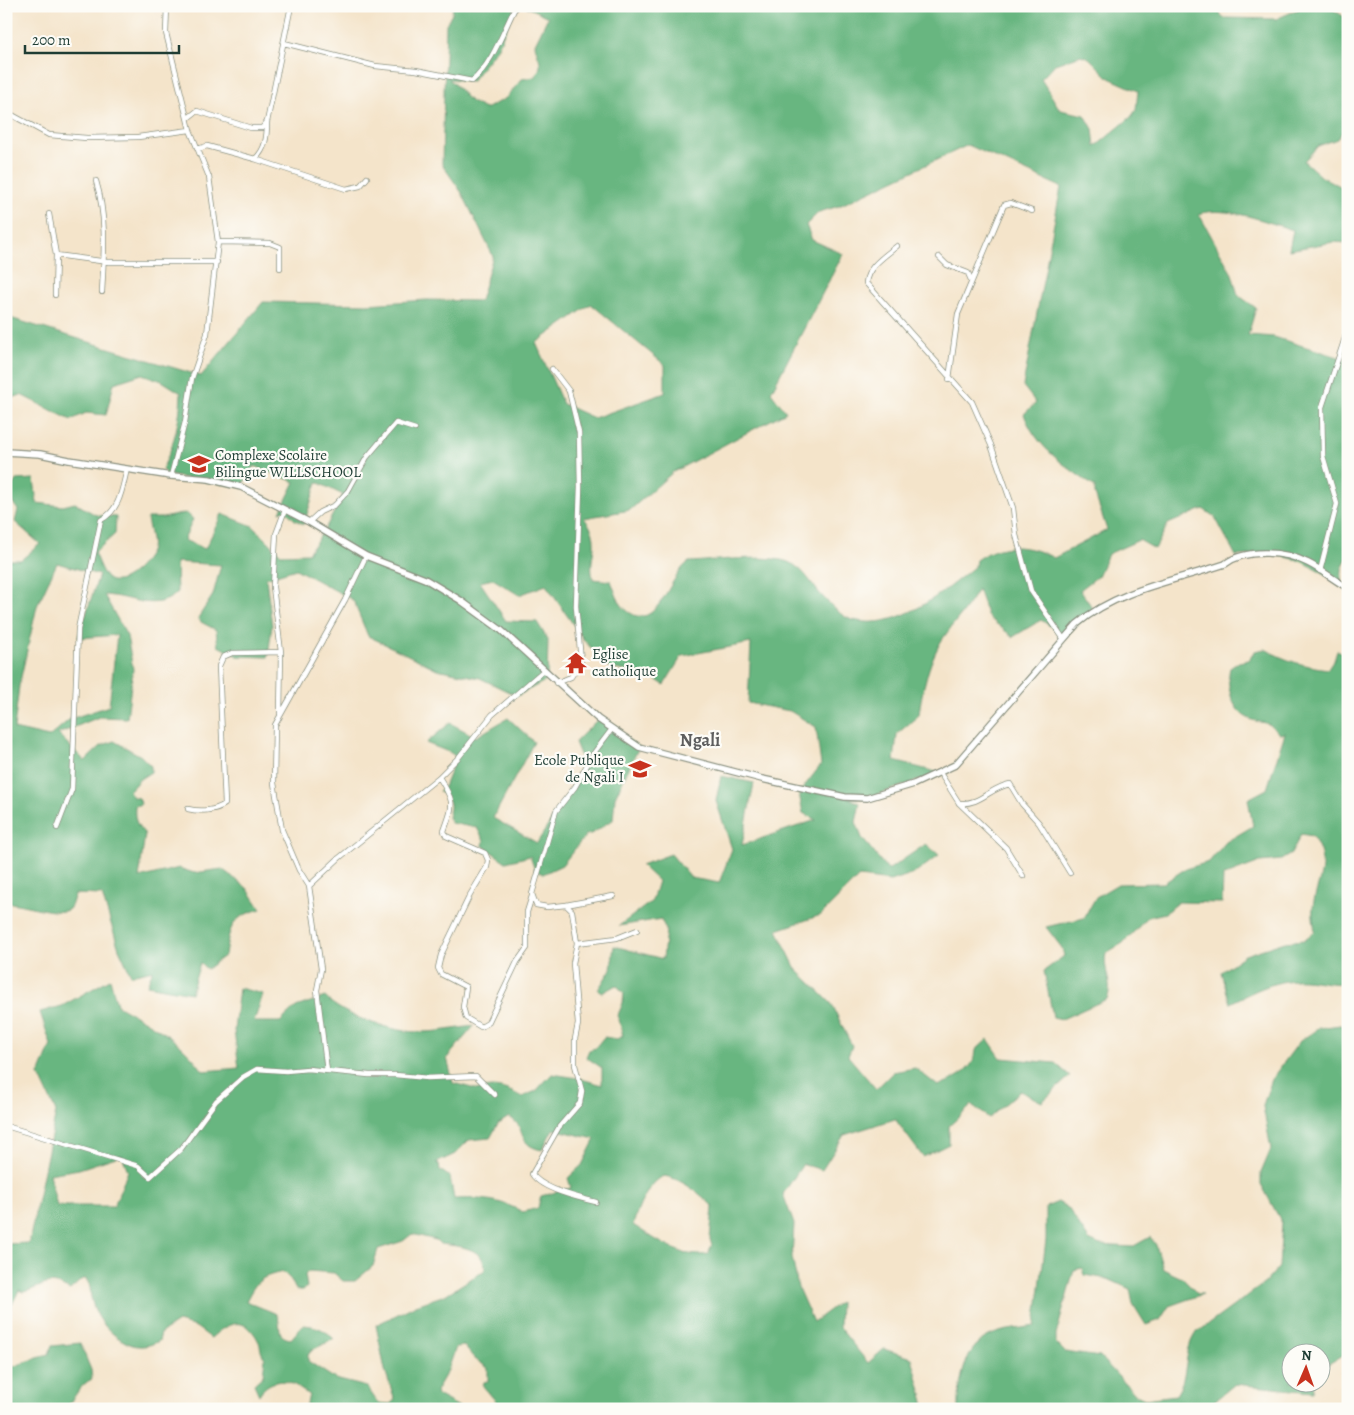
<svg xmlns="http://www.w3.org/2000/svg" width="1354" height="1415" viewBox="0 0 1354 1415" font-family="Alegreya,serif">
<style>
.forest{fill:#67b680;stroke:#437a5a;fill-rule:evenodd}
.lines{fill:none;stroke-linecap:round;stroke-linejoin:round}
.minor-casing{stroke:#8a907f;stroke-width:6}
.tertiary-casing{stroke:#8a907f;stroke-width:8}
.minor{stroke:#fff;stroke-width:4.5}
.tertiary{stroke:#fff;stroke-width:5.5}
.labels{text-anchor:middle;stroke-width:4.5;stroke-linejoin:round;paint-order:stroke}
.poi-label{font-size:15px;fill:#1f3d34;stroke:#fdfcf7;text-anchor:start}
.quarter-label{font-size:18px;font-weight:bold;fill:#5e5e5e;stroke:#fdfcf7}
</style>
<rect width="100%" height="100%" fill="#fdfcf7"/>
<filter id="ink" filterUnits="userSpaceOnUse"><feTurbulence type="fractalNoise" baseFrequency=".02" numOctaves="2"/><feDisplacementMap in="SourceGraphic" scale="10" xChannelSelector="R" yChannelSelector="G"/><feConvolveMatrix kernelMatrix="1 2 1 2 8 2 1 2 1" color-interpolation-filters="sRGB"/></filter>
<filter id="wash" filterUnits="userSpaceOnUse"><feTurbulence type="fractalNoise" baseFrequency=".0096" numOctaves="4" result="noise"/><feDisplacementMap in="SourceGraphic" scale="20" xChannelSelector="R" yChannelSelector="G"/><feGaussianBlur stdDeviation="1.12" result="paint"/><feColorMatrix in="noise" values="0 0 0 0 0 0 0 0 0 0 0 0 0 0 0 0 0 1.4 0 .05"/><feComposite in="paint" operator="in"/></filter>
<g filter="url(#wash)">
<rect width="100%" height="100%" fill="#f4e4ca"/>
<path class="forest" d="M453,6h63l-18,41 -26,34 -23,-2 22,23 14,7 21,-11 16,-19 12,-2c12,-13 3,-19 1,-33l13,-27 -23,-11h691l7,12 53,1 30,-13h21l21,13v106l-11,14 -19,7 -14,15 18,16 26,13v53l-14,-1 -45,8 4,-20c-26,-8 -68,-25 -94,-16l33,60 6,21 18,13 -8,27 26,2 74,23v196l-6,13 -1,15c-43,-28 -54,-31 -105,-28l-21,-39 -12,-8 -35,15 -13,25 -16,-9 -31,14 -10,22 -18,14 14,20 -31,28 -11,-11 -11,-7 -28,17 -25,-20 -10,-28c-10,18 -22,31 -34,48 -13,18 -23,55 -25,78l-22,19 -3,27 46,12 -73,25h-19l12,5 -4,19 6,16 26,32 38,-26 13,11 -22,17 -26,9 -32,-4 -38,38 -44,15 19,39 35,34 21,43 -4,10 28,33 17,-17 22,-4 23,18c16,-7 37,-15 38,-36l12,-11 13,19 54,5 15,13 -28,26 -22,-11 -31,27 -17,-13 -23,21v18l-26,13 -28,-38 -51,16 -22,35 -19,-6 -20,30 11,30 -2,33 6,31 15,34 27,-20 -1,25 29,36 16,-14 28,9 14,51h-428l1,-4 -16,-19 1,-4 4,-1v-13l-13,-9 -11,-13 -8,1 -8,23 -12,21 1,4 26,14h-157l3,-15c-7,-2 -11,-8 -18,-11 -12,-5 -26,1 -32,12l-5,-11 9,-8 2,-18c-6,-6 -3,-11 -7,-18 -13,-25 -30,-18 -47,-2l-15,-11 -18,-5 -17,11 -2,8c-13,7 -25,7 -37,-1 -16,-9 -27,-24 -31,-43 -1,-8 0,-11 -5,-18h-4l-12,11c-25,-13 -22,-4 -47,2l-4,-2 -13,27v-73l23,-1 27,-131 -17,-37 12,-30 -11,-33 22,-6 48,-27 7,26c33,19 64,34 86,66l36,-3 -5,-38 5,-42 24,6 -9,28h26l16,-15 29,-10c19,20 70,36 98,35 16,0 34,-4 51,-6l-27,32 6,25 26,7c14,-7 31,0 43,7l14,-6 16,-17 26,4 24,7v-17l-16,-11 3,-7 6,-2 9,-11 13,2 6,-3 -5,-21 5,-12 1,-10 -8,-8 -14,8 -4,-3 13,-21 3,-23 49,13 3,-29 -5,-11 -42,7 33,-25 6,-20 -17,-16 30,-11 20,24 28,5 13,-34 -16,-48 5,-25 33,7 -12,62 74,-25 -13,-7 -4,-20 22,-28 -5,-38 -26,-16 -42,-8 3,-60 -69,13 -18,29 -15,-10 -40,-7 -25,-28 -38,-55 -27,10 -26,-16 -13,3 26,39 31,1 11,18 -1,40 -30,16 -37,-18 -43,-9 -69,-33 -15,-36 -57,-31 -30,9 6,48 -4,31 -30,-1 -20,-10 -2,-16 -15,-8 -3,-4 15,-23 8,-30 -45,-3 1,31c-22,20 -47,3 -73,2l23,41 6,33 -6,49 -28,-1 -41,17 27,27 16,-15 13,-5 27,15 10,10v6l-11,7 -11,12 4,6 6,1 2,6 -6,2c-1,14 1,18 10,28l-6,44 40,-10 15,5 28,-4 25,19 14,21c-30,8 -31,17 -36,46l-18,14 -7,-6 -9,30 -44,-8 6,-15 -22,5 -12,-26 -17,-54 -27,-1c-2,5 -3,12 -6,15 -9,8 -49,-7 -63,-6v-343h15l19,-16 -25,-22 3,-12 -11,-15 9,-15 18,-1 3,24 26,3 12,-3 21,12 20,2 -1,17 -21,19c4,8 7,19 13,25 13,13 40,-16 44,-29 2,-8 -3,-22 -4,-31h16l23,-5 7,6 -9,21 21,9 17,-35 31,12 28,28 27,-1 16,-22 19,-36 -26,-13 -13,42 -9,-4 -10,-10 -5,2 15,-30 -41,-16 -13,21 -74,-12 -5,-5c12,-25 18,-49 19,-77l-19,-12 -20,-7 -28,9 -8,32 -20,-2 -15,7 -50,-25 -15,5v-87l4,5 191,58 62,-74 104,2 60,-4 53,1 13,-45 -31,-63 -20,-29 4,-140 6,-10zM1081,55l8,3 20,20 29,13 -2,19 -5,7 -36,30 -2,-18 -8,-14 -25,-5 -19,-31 14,-15zM968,145l93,42 -38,199 13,17 -12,11c12,34 43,53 71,73v7l12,36 -53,28c-27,-14 -52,-16 -78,2l-1,6c-32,26 -77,66 -122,54 -10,-2 -21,-14 -28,-21 -13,-12 -19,-30 -37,-37 -21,-8 -75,-1 -99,0 -18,11 -30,64 -55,53 -15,-7 -17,-19 -23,-34l-18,-2c-6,-24 11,-37 -9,-61l46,-8 43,-38 113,-60 -15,-20 72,-138 -31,-14 -6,-15 13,-13 20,-6zM591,304l74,61v28l-71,25 -31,-14 -27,-61zM57,563l42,12 -21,63 39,-3 -8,71 -39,13 -21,18 -35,-8 5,-43 18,-80zM509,1117c19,10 6,28 33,33l11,-21 42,10 -13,26 -14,13 3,10 -30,8 -3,12 -15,4c-25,-13 -41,-14 -69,-13l-4,-22 -10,-7 -1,-6 -3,-1 19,-9 14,-14 21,-2 8,-14zM122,1155l6,16 -14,35h-57l-8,-32 30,-5zM663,1176c16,1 40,19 50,31l-3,32 2,7 -4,8c-26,6 -54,-16 -75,-29 5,-17 14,-40 30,-49zM412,1234l24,6 4,4c18,2 45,3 45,26l-40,25 -29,10 -40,20 9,45 10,30 -5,4 -12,-1 -11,-16 -32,-8 -27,-18v-6l4,-5 22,-11c-10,-10 -17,-13 -31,-14l-12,14c-17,-2 -8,-15 -15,-25 -2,-2 -23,-9 -30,-13 11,-21 14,-24 37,-29l8,8 5,10h7l4,-3 -2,-12 4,-4 25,2 9,8h12l18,-15 5,-17 25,-8z
M1265,649c21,12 39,17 63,20l6,-9 3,-10 11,6v327c-15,2 -28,-2 -43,-3 -27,-2 -52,12 -75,23l-9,-31 24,-17 40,-13 19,-2 11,-9c-1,-7 -3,-16 -2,-24 4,-28 19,-43 -1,-71l-11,-2 -10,20 -10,6 -21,2 -37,14 -1,27 -44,-1 -13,11 -17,4 -25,26 -17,10c-4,16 8,31 1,46l-45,20 -9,-2 -9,-46 20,-15 -2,-8 -16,-21 38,-9 12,-21 22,-13 46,-1 21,-14 24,-7 17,-20 27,-16 -5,-27 19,-10 18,-56 -6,1c-11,-15 -17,-9 -31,-16 -17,-8 -22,-34 -18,-50l9,-6 10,-2 6,-9z
M508,718l26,24 -41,76 44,25 48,-76 -10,-25 23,-23 41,28 -24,50 -2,23c-10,4 -17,14 -27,15l-24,30 -19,9 -8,-4 -5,-14 -24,6 -23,-16 1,-6 -7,-12 -26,-5 -3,-6c4,-14 3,-17 -9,-26l5,-4 12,-30 -5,-4 -25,-10 24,-20 26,14z
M1340,1025l8,2v330l-5,-2 -21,13v-16h-30v30l22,1 -1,9 -78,-8 -22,18 1,7h-255c-1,-24 5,-62 30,-73 14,-7 30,-7 46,-10l11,-86v-33l12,-5 10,6 21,32 11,5 32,2 18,-10 6,8 7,24 19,9 16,16h5l-34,12 -9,14 -14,5 -13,-21 -3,-15 -22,-10 -24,-4 -2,-7 -8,2 -18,65v8l9,9 35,5 36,38 9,4 31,-4c13,-18 7,-43 19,-61l70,-51 14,-16 3,-44 -21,-39v-11l10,-24 -8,-43 3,-10 7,-19 27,-36 19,-13z
M80,1343l11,27 1,9c-13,6 -17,19 -27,30h-59v-52l6,10 37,-13 3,-8z"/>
</g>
<g filter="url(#ink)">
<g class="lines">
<g class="minor-casing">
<path id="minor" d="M167,6l-1,27 24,97 19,47 9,65 -11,92 -15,44 -7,44 -14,54
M284,43l91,23 41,4 56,11c21,-18 31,-50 44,-75
M12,115l37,20 38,3 51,-1 52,-7
M188,118l9,-7 54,17h11l5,-6
M198,149l9,-3 48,13 91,30 14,-3 7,-8
M255,159c11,-10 12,-23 12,-37l24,-116
M96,181c11,36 8,73 6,111
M49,214l7,41 -1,40
M218,242l52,1 10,4v21
M897,246c-12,10 -30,21 -31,37l106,119 19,43 22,63 3,27 15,56 32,47
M56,255l52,7h109
M939,257l8,8 21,8 3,7
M552,369l17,22 10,42 1,54 -4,119 5,55 -10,16 -15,6
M949,379l9,-65 46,-109 7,-2 21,8
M309,522l11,-10 15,-7 13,-14 19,-34 29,-34 19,6
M1320,571l17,-67 -14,-48 -1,-49 26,-78
M280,714l1,-62 -8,-65 3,-53 9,-24
M940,773l19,30 47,45 17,28
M439,777c16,26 15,26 5,54l2,5 39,17 3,7 -1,7 -17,28 -29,60 -3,13 3,6 25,13 -3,20 3,11 15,9 7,-4 29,-61 10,-14v-36l5,-16
M959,803c22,2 30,-15 51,-19l12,20 17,19 31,50
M188,809c12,3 27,2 37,-5l-6,-138 4,-9 9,-4 49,-1
M57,828l15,-39 6,-160 23,-109c19,-10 21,-31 26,-51
M309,886l30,-28 100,-81 20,-20 33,-42 52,-45
M566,905l47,-9
M577,943l40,-5 20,-8
M327,1071l-10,-81 4,-21 -5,-35 -7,-48 -10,-16 -17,-40 -8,-47 1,-58 70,-125 21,-44
M6,1126l132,40 12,11 31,-28 35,-48 27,-24 14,-8 29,2 22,-2 61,6h26l33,3 48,-2 19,19
M596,1202c-17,-4 -55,-13 -64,-28l27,-47 21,-24 2,-12 -7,-26v-26l3,-15 -5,-61 4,-20 -5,-32 -6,-6 -19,2 -11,-2 -4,-11 24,-83 19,-24 18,-33 19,-25"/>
</g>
<g class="tertiary-casing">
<path id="tertiary" d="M6,452l34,2 29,6 102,16 38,3 32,8 68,35 57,34 59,23 35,21 41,30 97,89 41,28 123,32 83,18 22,1 47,-14 41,-19 122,-141c42,-35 98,-43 148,-60 21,-16 60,-13 83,-1 14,7 26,17 40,25"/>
</g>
<use href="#minor" class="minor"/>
<use href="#tertiary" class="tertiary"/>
</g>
</g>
<defs>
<g id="school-bare" transform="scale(1.725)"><path d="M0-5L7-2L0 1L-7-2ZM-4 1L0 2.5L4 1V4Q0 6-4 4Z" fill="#c8321e" stroke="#fdfcf7" stroke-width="2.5" paint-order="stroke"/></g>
<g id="temple-bare" transform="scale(1.725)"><path d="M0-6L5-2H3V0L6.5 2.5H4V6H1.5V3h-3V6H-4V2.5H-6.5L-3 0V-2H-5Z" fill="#c8321e" stroke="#fdfcf7" stroke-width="2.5" paint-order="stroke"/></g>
</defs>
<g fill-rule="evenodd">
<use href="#school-bare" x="199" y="464"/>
<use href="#temple-bare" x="576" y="663"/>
<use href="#school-bare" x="640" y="769"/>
</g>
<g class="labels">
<g class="poi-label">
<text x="215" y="460">Complexe Scolaire<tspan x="215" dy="17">Bilingue WILLSCHOOL</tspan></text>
<text x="592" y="659">Eglise<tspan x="592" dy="17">catholique</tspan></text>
<text x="624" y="765" text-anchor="end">Ecole Publique<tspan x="624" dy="17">de Ngali I</tspan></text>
</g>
<g class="quarter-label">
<text x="700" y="746">Ngali</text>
</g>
</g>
<rect width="1354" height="1415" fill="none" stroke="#fdfcf7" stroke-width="25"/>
<g transform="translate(1306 1368) rotate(2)"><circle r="24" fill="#fdfcf7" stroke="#a4b0a9"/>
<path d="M0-4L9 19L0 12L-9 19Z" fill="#c8321e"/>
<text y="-8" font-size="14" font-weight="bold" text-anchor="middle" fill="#1f3d34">N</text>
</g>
<path d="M25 45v8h154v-8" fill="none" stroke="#1f3d34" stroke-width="2.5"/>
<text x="32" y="45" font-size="15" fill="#1f3d34" stroke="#fdfcf7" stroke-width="4" paint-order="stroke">200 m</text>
</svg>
